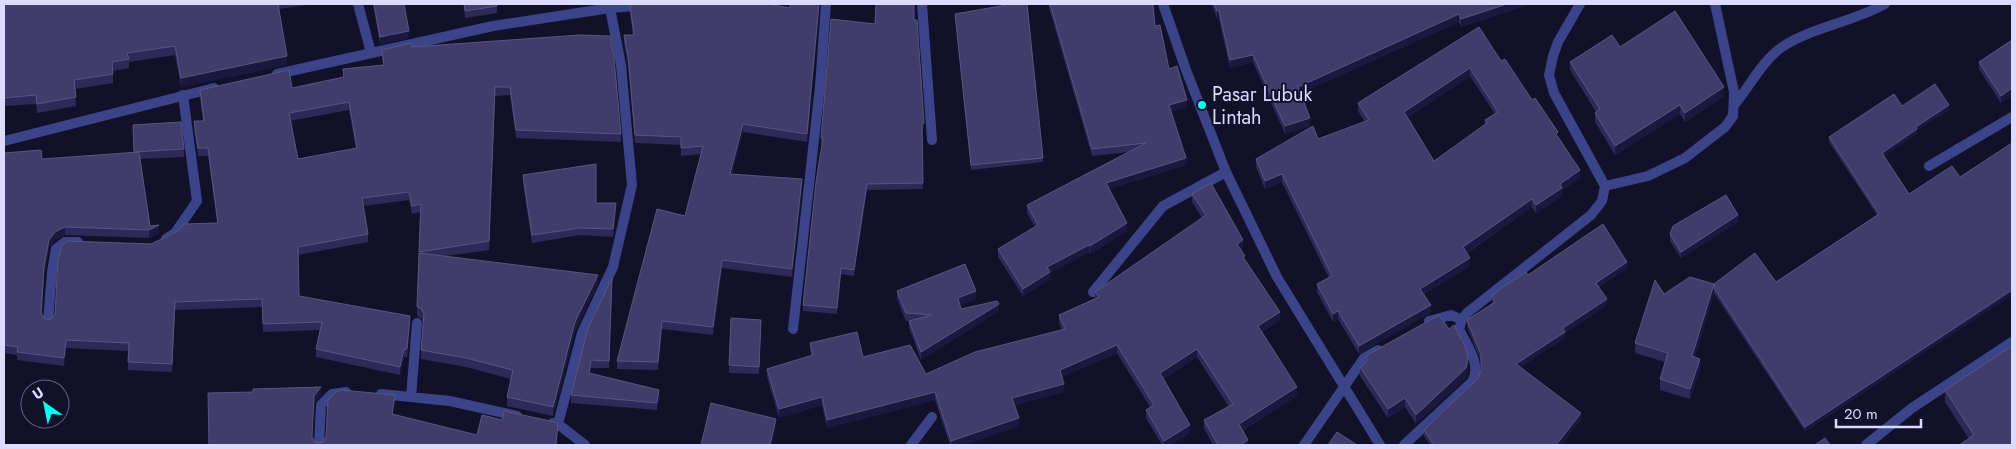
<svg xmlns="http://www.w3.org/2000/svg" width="2016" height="449" viewBox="0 0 2016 449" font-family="Jost,sans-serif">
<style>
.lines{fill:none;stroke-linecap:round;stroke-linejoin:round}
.service{stroke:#3c4489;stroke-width:10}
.minor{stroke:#3c4489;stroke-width:10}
.tertiary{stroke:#3c4489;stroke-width:10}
.wall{fill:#2d2a58;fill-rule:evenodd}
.shaded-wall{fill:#1a183e}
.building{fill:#403d6a;stroke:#585681;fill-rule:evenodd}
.poi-dot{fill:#06fff4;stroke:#12112a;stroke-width:2}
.labels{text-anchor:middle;stroke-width:4;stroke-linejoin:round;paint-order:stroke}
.poi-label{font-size:20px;fill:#dadbff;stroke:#12112a;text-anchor:start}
</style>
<rect width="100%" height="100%" fill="#12112a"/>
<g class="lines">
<path class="service" d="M1929,166l83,-49
M1866,445l46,-37 100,-66"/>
<path class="minor" d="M358,4l13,49
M922,4l10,136
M1735,104c15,-18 27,-43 47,-57 28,-19 71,-25 103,-43
M1605,186l43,-10 37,-18 40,-31 8,-11 1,-24 -19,-88
M166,239l9,-6 22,-32 -14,-106
M1093,292l70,-86 63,-34
M48,321l4,-49 4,-23 9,-7h13
M1429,321l22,-6 11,5
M793,329l27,-243 6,-82
M381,394l69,7 67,15
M411,397l6,-74
M553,423l5,1 27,21
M558,424l24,-91 31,-66 19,-82 -11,-120 -11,-57
M319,445l2,-40 11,-11 14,-2
M911,445l21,-28
M1304,445l60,-87 14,-8
M1404,445l68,-63c10,-18 -5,-36 -13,-53l3,-9 5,-7 124,-98 11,-14 3,-15 -51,-93 -5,-18 4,-19 5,-14 22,-38"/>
<path class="tertiary" d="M1163,4l23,66 40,102 51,105 103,168
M277,74l216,-48 117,-18 50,-4
M4,141l210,-53"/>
</g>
<path class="wall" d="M4,4h311l-36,5 8,56 -106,22 -6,-32 -46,7v6l-16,3v12l-38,6 1,17 -39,7 -1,-9 -32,2z
M373,4h41l-10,1 5,33 -29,6z
M464,4h33v9l-32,5z
M1048,4h105l2,22 14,43 18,38 -16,4 15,54 -77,24 18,42 -37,23 -1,-2 -39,21v6l-27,17 -25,-39v-8l37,-22 -8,-14v-8l102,-53 -37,4z
M1212,4h318l-69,23 -2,-5 -159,71 10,33 -25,8 -32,-72 -23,6 -11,-49h-2z
M630,5l160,3 29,2 -12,132 -64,-10 -11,42 70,13 -10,90 -70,-9 -9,67 -51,-6 -4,41 -41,-1v-8l68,-145 16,-62 -20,2v-11l-46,-2 -7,-79 -4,-21v-8h9l-3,-22z
M955,14l88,144v4l-72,8z
M914,20l10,109 -2,1 1,59 -56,1 -13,86 -13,-2 -4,40 -34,-3v-6l19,-161h-1v-6l54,-114z
M1479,27l22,34 31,39 26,37 22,41 -18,12v6l-26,17 -4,-6 -65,46 3,13 -46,28 7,18 -72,42 -21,-35 -5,3 -16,-30v-8l12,-6 -47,-96 -17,7 -9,-22v-8l62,-20 47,-17 -7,-11v-8zM1470,76l25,38 -10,6v5l-51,36 -26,-44z
M580,35l41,99v8l-105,-4 -6,-43 -15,1 -6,154 -43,6 152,28 -23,47 -22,85 -46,-10v-9l4,-18 -45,-12 -45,-8 2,-37 -2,-4 -4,-2 3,-104 -8,2 -3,-14 -46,6 5,28v8l-70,13 1,41 111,28 -3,33h-3l-4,18 -84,-18v-8l4,-19 -57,2 -1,-25 -87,3 -3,62 -44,-2v-19l-62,-3 -2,18 -47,-6v-5l-13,-2v-200l38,6 92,-6 -1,-20 51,16v8l-44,2 10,67 9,7 -10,5 -84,-3 -10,5 -6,8 -5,27 -2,39 2,4 4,2 3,-1 100,-75 66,-21 -9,-67h-10l-4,-27v-8h9l-3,-23v-8l92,-2 51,-10v-9l40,-4 -1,-7v-8zM349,110l7,39 -58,10 -8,-38z
M2012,40l-11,63 -22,-34v-7z
M1620,47l104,49 -39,26 -5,-8 -65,41 -20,-33v-9l1,-1 -26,-42v-8z
M1902,106l47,4 -32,20v4l-33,22 25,38 51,-17 52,-34v152l-207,136 -91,-138 -19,64 5,12 -10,30 -30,-9v-11l5,-17 -30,-9v-10l29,-49 50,-10 62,-2 101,-67 -48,-73v-5z
M523,175l93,36 -3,26 -33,-2 -48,8 -9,-60z
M1192,194l51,54 -2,1 4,11 35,60 -18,12 35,64 -54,34 5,15h-35l-9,-17v-8l25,-13 -32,-50 -34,22 27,54 -20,12h-8l-16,-27v-8l4,-3 -33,-54 -55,24 2,15 -50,13 5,21 -56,19h-13l-15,-45 -108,28 -5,-23 -43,13 -12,-41v-8l44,-13 -1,-5v-8l116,31 136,-44 -3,-7v-8l36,-16v-7l107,-74 -10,-16z
M1738,222l-57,36 -11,-17v-7z
M1627,268l-28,19 8,18 -42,28v5l-45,29 61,52 -20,26h-131l-6,-9v-6l54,-52 3,-8v-9l-14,-34v-7l25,-16v-8l36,-21z
M612,278l-3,90h-18l-1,5 69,24 -2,13 -86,-7v-8z
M897,291l79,8 -16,6 1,4 38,2 -78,49 -12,-32v-7h-3l-9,-22z
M761,320l-2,54 -30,-1v-8z
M1366,357l102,12 -2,9 -50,46 -11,-17 -17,11 -28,-42v-9l6,-6z
M1945,390l67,55 -43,-6 -24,-37z"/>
<path class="shaded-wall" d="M819,4v6l-12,132v-8z
M1507,4h23l-69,23v-8z
M1217,11h2v8h-2z
M1459,14v8l-161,73v-8z
M409,31v7l-29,6v-7z
M1253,55v7l-23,6v-8z
M287,56v9l-106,22v-9z
M1470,68v8l-66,44v-8z
M1724,87v9l-39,26v-9z
M2012,88v8l-11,7v-7z
M1187,100v7l-18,5v-7z
M1680,105v9l-65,41v-9z
M1949,105v5l-32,20v4l-35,23v-4l34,-26z
M1310,118v8l-25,8v-8z
M924,123v6l-2,1v-6z
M743,124v8l-13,50v-8z
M1186,158v7l-80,25v-7z
M1580,170v8l-18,12v6l-26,17v-8l24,-21z
M1282,174v8l-17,7v-8z
M802,179v8l-10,90v-8z
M867,184v6l-13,86v-6z
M1532,199v8l-69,48v-8z
M616,203v8l-3,26v-8z
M1738,215v7l-57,36v-6z
M1127,223v8l-37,23v-8z
M159,225v8l-10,5v-8z
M65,227v8l-10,5 -6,8 -5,27 -3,46 3,-54 5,-27 6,-8z
M1243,240v8l-6,4v-8z
M1089,245v7l-39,21v6l-27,17v-7l24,-22z
M1470,258v8l-50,31v-8z
M722,260v8l-9,67v-8z
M1627,262v6l-31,21v-6z
M841,268v6l-4,40v-6z
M598,275v9l-23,47 -22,85v-9l22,-85z
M1714,284v10l-22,72v-10z
M2012,290v5l-207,136v-4z
M976,291v8l-18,7v-8z
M1607,299v6l-42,28v5l-49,32v-6l47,-36z
M999,304v7l-78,49v-8z
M1431,305v7l-72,42v-8z
M1338,311v8l-5,3v-8z
M1280,312v8l-22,14v-8z
M410,316v8l-3,33v-8z
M662,321v8l-4,41v-8z
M66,340v8l-2,18v-8z
M1117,345v8l-57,25v-8z
M404,349v8l-4,18v-8z
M1197,349v8l-37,24v-8z
M1468,359v10l-2,9 -50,46v-9z
M1700,359v10l-10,30v-10z
M1064,384v8l-52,14v-8z
M321,387v8l-7,10 -2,40 2,-49z
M1297,387v9l-58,36v-8z
M659,390v7l-2,13v-7z
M935,392v8l-108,28v-8z
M395,395v8l-3,19v-8z
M822,397v8l-43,13v-9z
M1405,398v9l-17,11v-9z
M1581,413v6l-20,26h-5z
M1019,418v8l-56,19h-12v-4z
M776,419v7l-5,19h-1z
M558,424v9l-1,12h-1z
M1190,425v8l-20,12h-6v-4z
M1248,440v5h-5v-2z"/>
<path class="building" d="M4,4h274l9,52 -106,22 -6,-32 -48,7 2,6 -17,3 1,12 -39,6 2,17 -39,7 -1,-9 -32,3z
M374,4h30l5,27 -29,6z
M464,4h33v2l-32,5z
M650,4h118l22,4v-4h29l-12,130 -64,-10 -13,50 72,5 -10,90 -70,-9 -9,67 -51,-6 -4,41 -41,-1 40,-152 28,7 18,-70 -22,2v-11l-46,-2 -7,-79 -4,-21h10l-4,-30z
M876,4h38v16h3l7,103 -2,1 1,59 -56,1 -13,86 -13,-2 -4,40 -34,-3 13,-123 7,-44h-2l10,-119 44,5z
M1012,4h15l16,154 -72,7 -16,-151z
M1050,4h103l2,22 5,-1 9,44 8,-3 10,34 -18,5 17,53 -80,25 21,40 -37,23 -1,-1 -42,22 3,5 -27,17 -25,-40 40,-24 -11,-20 119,-62 -54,6z
M1214,4h293l-46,15 -2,-5 -161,73 12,31 -25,8 -32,-71 -23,5 -11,-49h-2z
M1675,11l49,76 -39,26 -5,-8 -65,41 -20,-33 5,-4 -30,-47 42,-27 8,12z
M1479,27l22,34 4,-2 27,41 3,-2 23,34 -2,2 24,36 -20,14 2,4 -26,17 -4,-6 -69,48 7,11 -50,31 11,16 -72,41 -21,-35 -5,3 -16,-30 15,-8 -50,-102 -17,7 -9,-22 57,-33 5,13 51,-19 -11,-17zM1470,68l28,44 -13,8 2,3 -53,38 -30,-49z
M580,35l30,1 4,22 7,76 -105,-4 -6,-43h-15l-6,154 -70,11 2,-48 -9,2 -3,-14 -47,6 6,36 -70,13 1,49 111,20 -3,33h-3l-4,18 -84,-18 6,-27 -59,2 -1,-25 -87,3 -3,62 -44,-2 1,-19 -63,-3 -2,18 -47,-6 1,-5 -14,-2v-192l37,-3 1,9 97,-7 11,74 9,-1 -10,5 -84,-3 -10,5 -6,8 -5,27 -3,46 3,5 4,2 3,-1 4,-5 3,-54 4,-15 5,-4 84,3 27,-13 6,-7 34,-1 -10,-75h-10l-4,-27h10l-4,-31 89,-20 3,18 52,-11 -1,-8 41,-4 -2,-15 29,-7 1,4zM349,102l8,46 -59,11 -9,-46z
M2012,40v48l-11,8 -22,-34z
M1935,84l14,21 -33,22 1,2 -35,24 27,41 43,-28 8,11 52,-34v147l-207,137 -91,-139v-4l41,-31 21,29 103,-68 -50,-77 65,-43 8,12z
M181,122l3,27 -50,3 -1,-27z
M596,164v39h20l-3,26 -33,-1 -48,7 -9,-60z
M1211,183l32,57 -6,4 8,12 -2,1 37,55 -22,14 39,61 -58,37 9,16 -5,3 1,2h-26l-14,-25 29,-16 -36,-55 -37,24 30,52 -26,16 -18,-31 8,-5 -37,-60 -57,25 4,14 -52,14 7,20 -68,23 -16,-49 -108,28 -5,-23 -43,12 -12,-40 46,-14 -3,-12 47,-11 6,25 47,-12 16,29 49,-22 90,-23 -6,-14 40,-18 -4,-5 111,-77 -14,-21z
M1726,195l12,20 -57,37 -11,-18 3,-8z
M1603,224l24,38 -31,21 11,16 -44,29 2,4 -49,32 65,49 -25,32h-122l-10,-15 54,-52 3,-8v-16l-14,-34 28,-18 -3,-6 9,-8 25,-16 2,3z
M419,253l179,22 -23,47 -22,85 -46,-10 6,-27 -47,-12 -45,-8 3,-36 -3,-6 -4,-1z
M965,264l11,27 -18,7 3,11 36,-8 2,3 -78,48 -12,-31 23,-6 -26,-2 -9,-22z
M1690,277l24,7 -22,72 8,3 -10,30 -30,-10 8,-26 -33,-10 20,-63 9,14z
M612,278l-3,83 -18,-1 -2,13 70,17 -2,13 -86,-8 17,-67z
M1439,315l10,14 5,-4 12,23 2,11 -2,9 -50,47 -11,-17 -17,11 -28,-42 8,-7 -2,-3 3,-3z
M731,318l30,2 -2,47 -30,-2z
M2012,346v99h-53l15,-10 -29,-45z
M321,387l-7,9 -2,41 3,5 3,1 5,-1 3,-5 2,-37 8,-8 5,-2 54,5 -3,19 85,21 5,-20 20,5 2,-9 51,11 3,2 -2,21h-347l-1,-52 45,-1v-3z
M711,403l65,16 -6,26h-69z
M1337,432l20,13h-29z
M1825,438l5,7h-15z"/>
<circle class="poi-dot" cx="1202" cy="105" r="5"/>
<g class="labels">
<g class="poi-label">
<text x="1212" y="101">Pasar Lubuk<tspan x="1212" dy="23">Lintah</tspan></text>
</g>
</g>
<rect width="2016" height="449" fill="none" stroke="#dadbff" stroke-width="10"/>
<g transform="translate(45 404) rotate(327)"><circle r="24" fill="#12112a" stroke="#62627f"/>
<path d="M0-4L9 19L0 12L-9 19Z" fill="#06fff4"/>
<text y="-8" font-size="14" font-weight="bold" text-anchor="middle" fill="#dadbff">U</text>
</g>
<path d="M1836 419v8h85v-8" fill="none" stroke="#dadbff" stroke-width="2.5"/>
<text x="1844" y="419" font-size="15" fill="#dadbff" stroke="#12112a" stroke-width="4" paint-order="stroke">20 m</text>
</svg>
